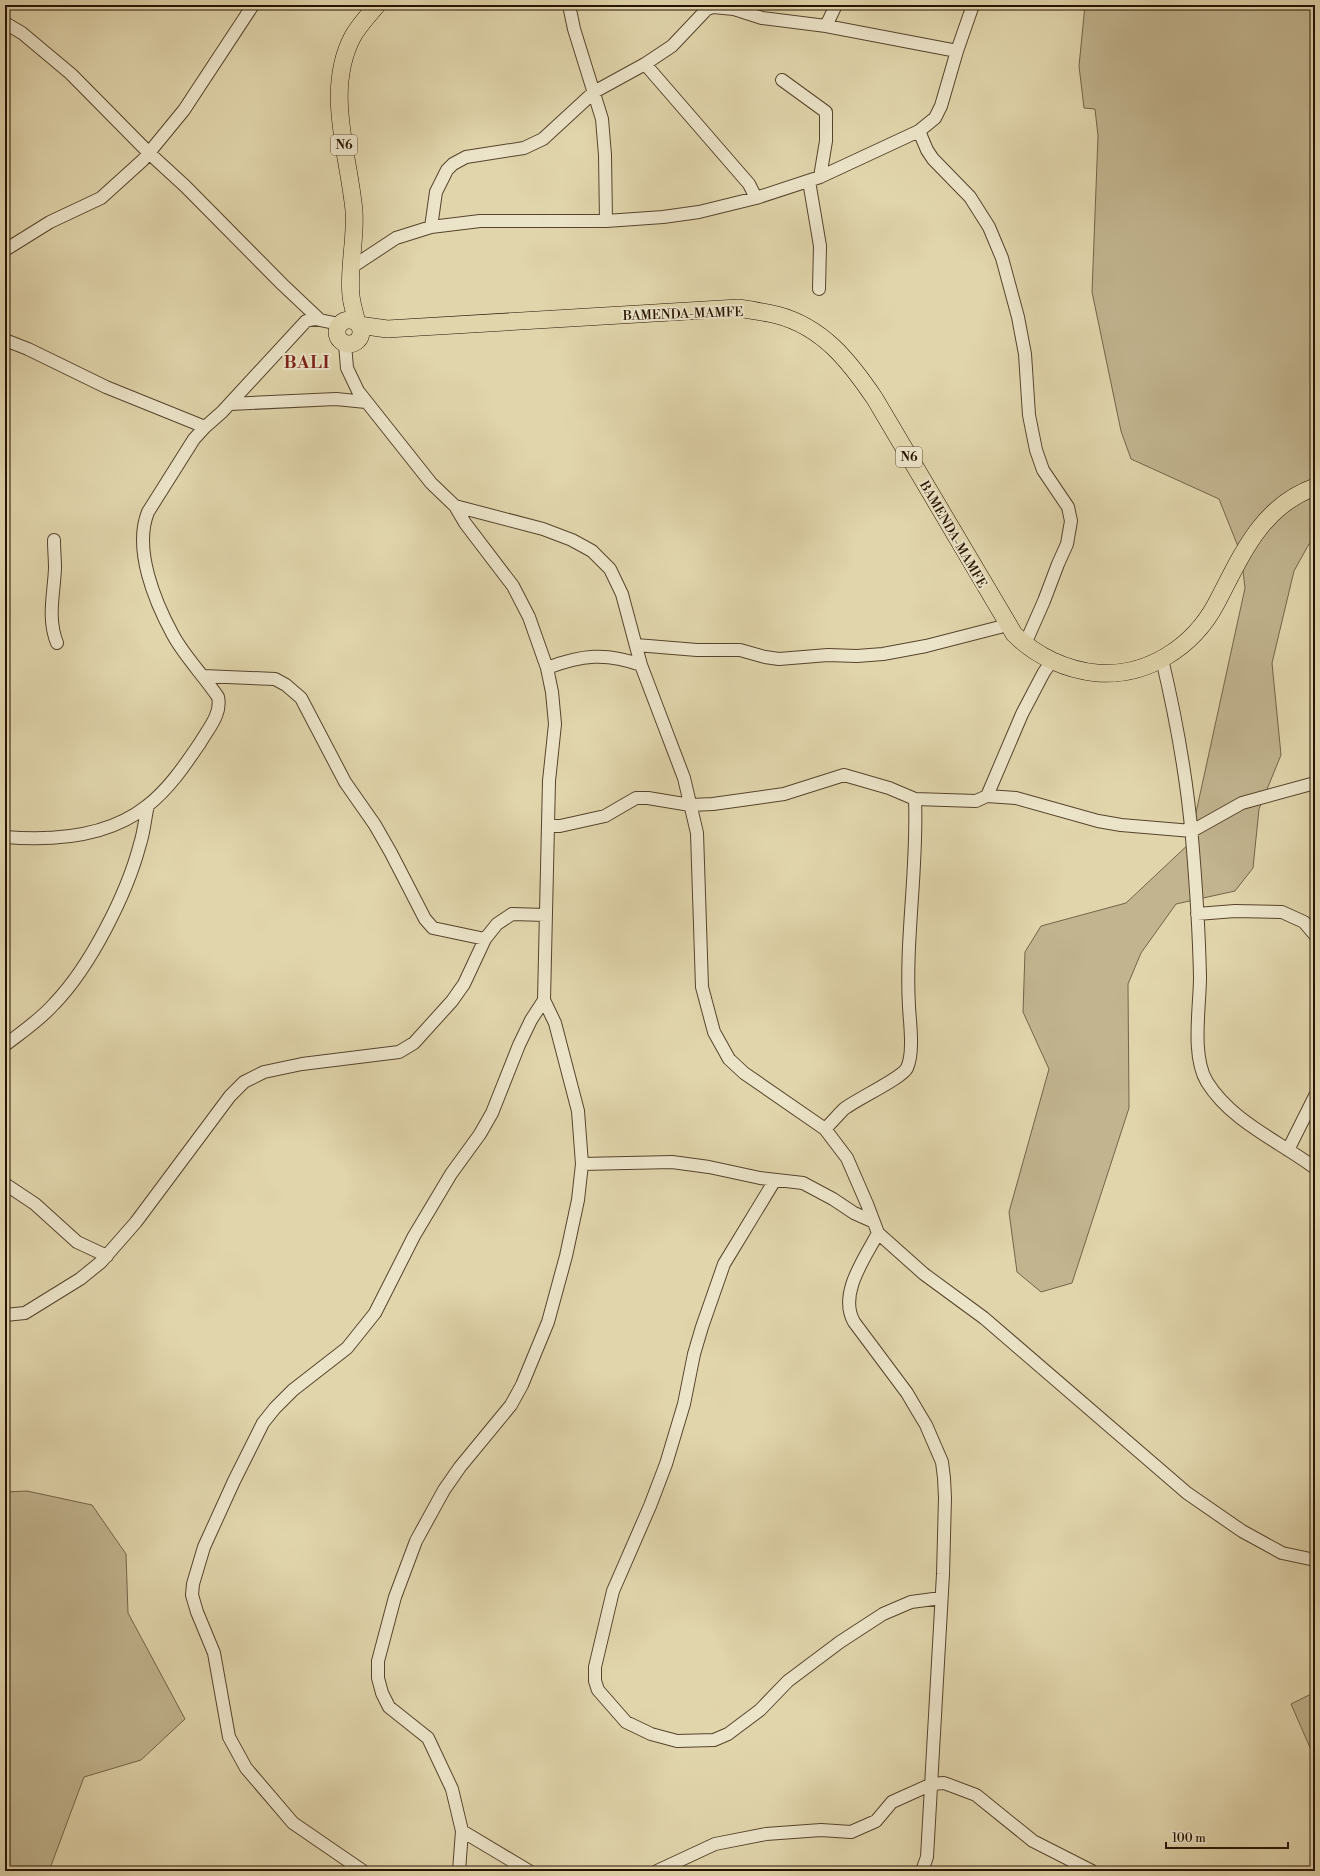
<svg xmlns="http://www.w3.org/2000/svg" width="1320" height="1876" viewBox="0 0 1320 1876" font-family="'Libre Bodoni',serif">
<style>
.green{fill:#c1b48f;stroke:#746448}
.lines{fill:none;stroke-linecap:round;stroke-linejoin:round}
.minor-casing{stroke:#56442b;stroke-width:14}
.highway-casing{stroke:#271300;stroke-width:18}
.minor{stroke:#ece4c9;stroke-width:12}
.highway{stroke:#e1d5ac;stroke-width:17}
.labels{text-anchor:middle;stroke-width:4;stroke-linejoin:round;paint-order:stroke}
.shield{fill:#ece4c9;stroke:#62523c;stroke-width:1}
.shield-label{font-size:12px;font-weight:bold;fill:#271300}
.street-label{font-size:13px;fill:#271300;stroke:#ece4c9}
.district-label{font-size:17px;font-weight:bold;letter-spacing:1px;fill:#7a1f14;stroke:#ece4c9}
</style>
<rect width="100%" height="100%" fill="#e1d5ac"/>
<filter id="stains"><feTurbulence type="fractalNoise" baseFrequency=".005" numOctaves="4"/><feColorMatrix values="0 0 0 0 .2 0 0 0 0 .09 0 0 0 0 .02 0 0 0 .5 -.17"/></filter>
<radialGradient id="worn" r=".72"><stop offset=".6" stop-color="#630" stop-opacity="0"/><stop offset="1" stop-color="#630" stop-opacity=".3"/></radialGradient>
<path class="green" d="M1085,5h230v537l-6,2 -15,27 -22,92 9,92 -22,54 -6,59 -18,23 -59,13 -35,49 -13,31 1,124 -57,175 -31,9 -24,-20 -8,-60 40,-143 -26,-57 2,-60 16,-26 85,-23 66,-62v-10l53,-243 -4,-34 -22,-55 -88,-40 -10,-28 -29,-139 6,-156 -3,-27 -11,-1 -5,-42z
M27,1491l65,14 34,49 2,59 57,106 -44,41 -57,17 -35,94h-44v-379z
M1315,1692v67l-24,-55z"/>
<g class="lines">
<g class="minor-casing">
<path id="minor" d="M569,5l5,24 28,90 3,36 1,66
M5,23l17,10 49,41 78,79 36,33 97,98 37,35
M826,26l10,-21
M645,64l104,120 7,14
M782,80l44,32v29l-6,36
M919,131l8,19 6,9 37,38 19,30 13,31 16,59 7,37 4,61 7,35 7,20 25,37 3,14 -4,23 -9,20 -14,37 -19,43
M809,181l11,65 -1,43
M431,227l5,-35 11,-22 6,-6 13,-7 58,-9 19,-9 51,-47 51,-28 27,-18 35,-37 6,-2 21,2 28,9 64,8 131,25
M5,250l45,-28 51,-24 42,-38 41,-50 69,-105
M352,267l44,-29 35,-11 49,-6h126l57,-4 36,-5 57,-14 64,-21 99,-46 16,-13 6,-12 16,-55 16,-46
M5,340l23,9 78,38 99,40
M345,344l2,24 11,23 73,92 24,23 88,23 29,11 20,11 18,18 12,25 19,71 43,113 13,55 5,154 12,45 15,27 15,14 81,56 22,29 20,46 11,29 46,41 60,44 203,175 55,38 40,22 33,7
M230,404l106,-5 30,3
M455,506l10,17 48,63 16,31 18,51 5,24 3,32 -6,57 -5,219 11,23 23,88 4,53 -4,36 -12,56 -18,66 -26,63 -11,20 -51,62 -16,23 -28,51 -21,56 -17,64v17l4,15 7,14 39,31 24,51 10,42 -3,40
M54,540c0,9 1,19 1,28 -1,26 -8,50 2,75
M636,645l61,5h43l25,7 14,2 49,-4 29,1 26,-2 43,-8 74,-19 7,-3
M1162,659c14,59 25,120 30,179 4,47 7,93 8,139 0,30 -9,79 7,105 25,40 72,59 108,86
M547,668c34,-13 59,-16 94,-3
M203,676l72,3 11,6 15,13 44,84 30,43 16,28 34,66 8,9 52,11
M987,796l29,2 82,23 23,4 71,6 50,-28 73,-20
M548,826h12l45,-10 31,-18h12l42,7 23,-1 71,-10 60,-19 45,13 26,11 61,2 11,-5 35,-82 22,-42 8,-11
M5,837c48,4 103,0 142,-31 22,-17 38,-41 53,-63 8,-14 22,-29 18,-46 -14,-21 -33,-40 -45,-62 -18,-33 -40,-86 -25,-123l46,-73 11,-12 17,-15 84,-91 9,-2 24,5
M1197,914l38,-3 47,1 22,10 11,13
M5,1045c17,-13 35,-25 49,-41 36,-37 73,-110 86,-160 4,-12 5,-26 8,-39
M825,1129c7,-7 13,-14 19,-20 13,-10 58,-31 63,-41 7,-15 3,-44 2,-61 -4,-69 9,-139 6,-208
M1288,1150l27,-54
M582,1164l90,-2 37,5 51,11 43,5 30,16 21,14 18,8
M775,1180l-51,84 -22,63 -8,27 -10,50 -18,60 -16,42 -37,85 -18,76v14l3,9 28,32 25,12 26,7 37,-1 14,-6 32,-24 28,-29 52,-39 43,-28 28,-12 30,-4
M5,1184l30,20 42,38 30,14
M878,1233c-13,25 -40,61 -24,89l53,71 10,17 9,15 16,37 2,16 1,20 -2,76 -16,283 -5,14
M5,1315l20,-2 55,-34 21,-17 35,-40 94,-126 14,-14 20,-10 38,-8 97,-12 15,-9 38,-42 12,-17 21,-45 12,-15 15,-10 34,1
M462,1831l67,40
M363,1871l-70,-48 -47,-55 -17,-31 -15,-84 -17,-41 -5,-17 1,-11 11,-37 30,-66 29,-58 12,-15 18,-18 54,-42 28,-35 39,-77 37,-62 29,-40 12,-21 27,-68 12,-25 13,-20
M657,1871l58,-27 51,-10 55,-4 30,2 25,-11 16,-19 40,-18 12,-1 32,12 57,46 59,30"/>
</g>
<g class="highway-casing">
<path id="highway" d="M337 332a12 12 0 1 1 24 0a12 12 0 1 1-24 0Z
M357,323c-2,-9 -5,-18 -6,-27 -3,-28 5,-56 3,-85 -5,-56 -30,-121 -1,-175 7,-12 16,-21 24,-31
M359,325l28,4 351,-21c13,2 26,4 39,7 46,12 73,47 98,84l139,235c22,22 52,36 83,39 50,4 96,-26 119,-69 25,-47 44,-97 99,-117"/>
</g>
<use href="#minor" class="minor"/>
<use href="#highway" class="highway"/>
</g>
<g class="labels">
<g class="shield">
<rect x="331" y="135" width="26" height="20" rx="3"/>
<rect x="896" y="447" width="26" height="20" rx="3"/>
</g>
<g class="shield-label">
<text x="344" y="149">N6</text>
<text x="909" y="461">N6</text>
</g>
<g class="street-label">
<text transform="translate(683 313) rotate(-2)" y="5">BAMENDA-MAMFE</text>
<text transform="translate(954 534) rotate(60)" y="5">BAMENDA-MAMFE</text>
</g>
<g class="district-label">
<text x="307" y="368">BALI</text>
</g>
</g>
<rect width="1320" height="1876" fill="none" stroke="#e1d5ac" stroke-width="20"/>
<rect x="6" y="6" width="1308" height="1864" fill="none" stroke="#271300" stroke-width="2"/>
<rect x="10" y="10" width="1300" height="1856" fill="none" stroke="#271300"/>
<path d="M1166 1842v6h122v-6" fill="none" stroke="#271300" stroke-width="2"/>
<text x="1172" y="1842" font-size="12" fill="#271300" stroke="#ece4c9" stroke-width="3" paint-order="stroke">100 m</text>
<rect width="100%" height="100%" filter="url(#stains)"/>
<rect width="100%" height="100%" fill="url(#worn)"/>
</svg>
